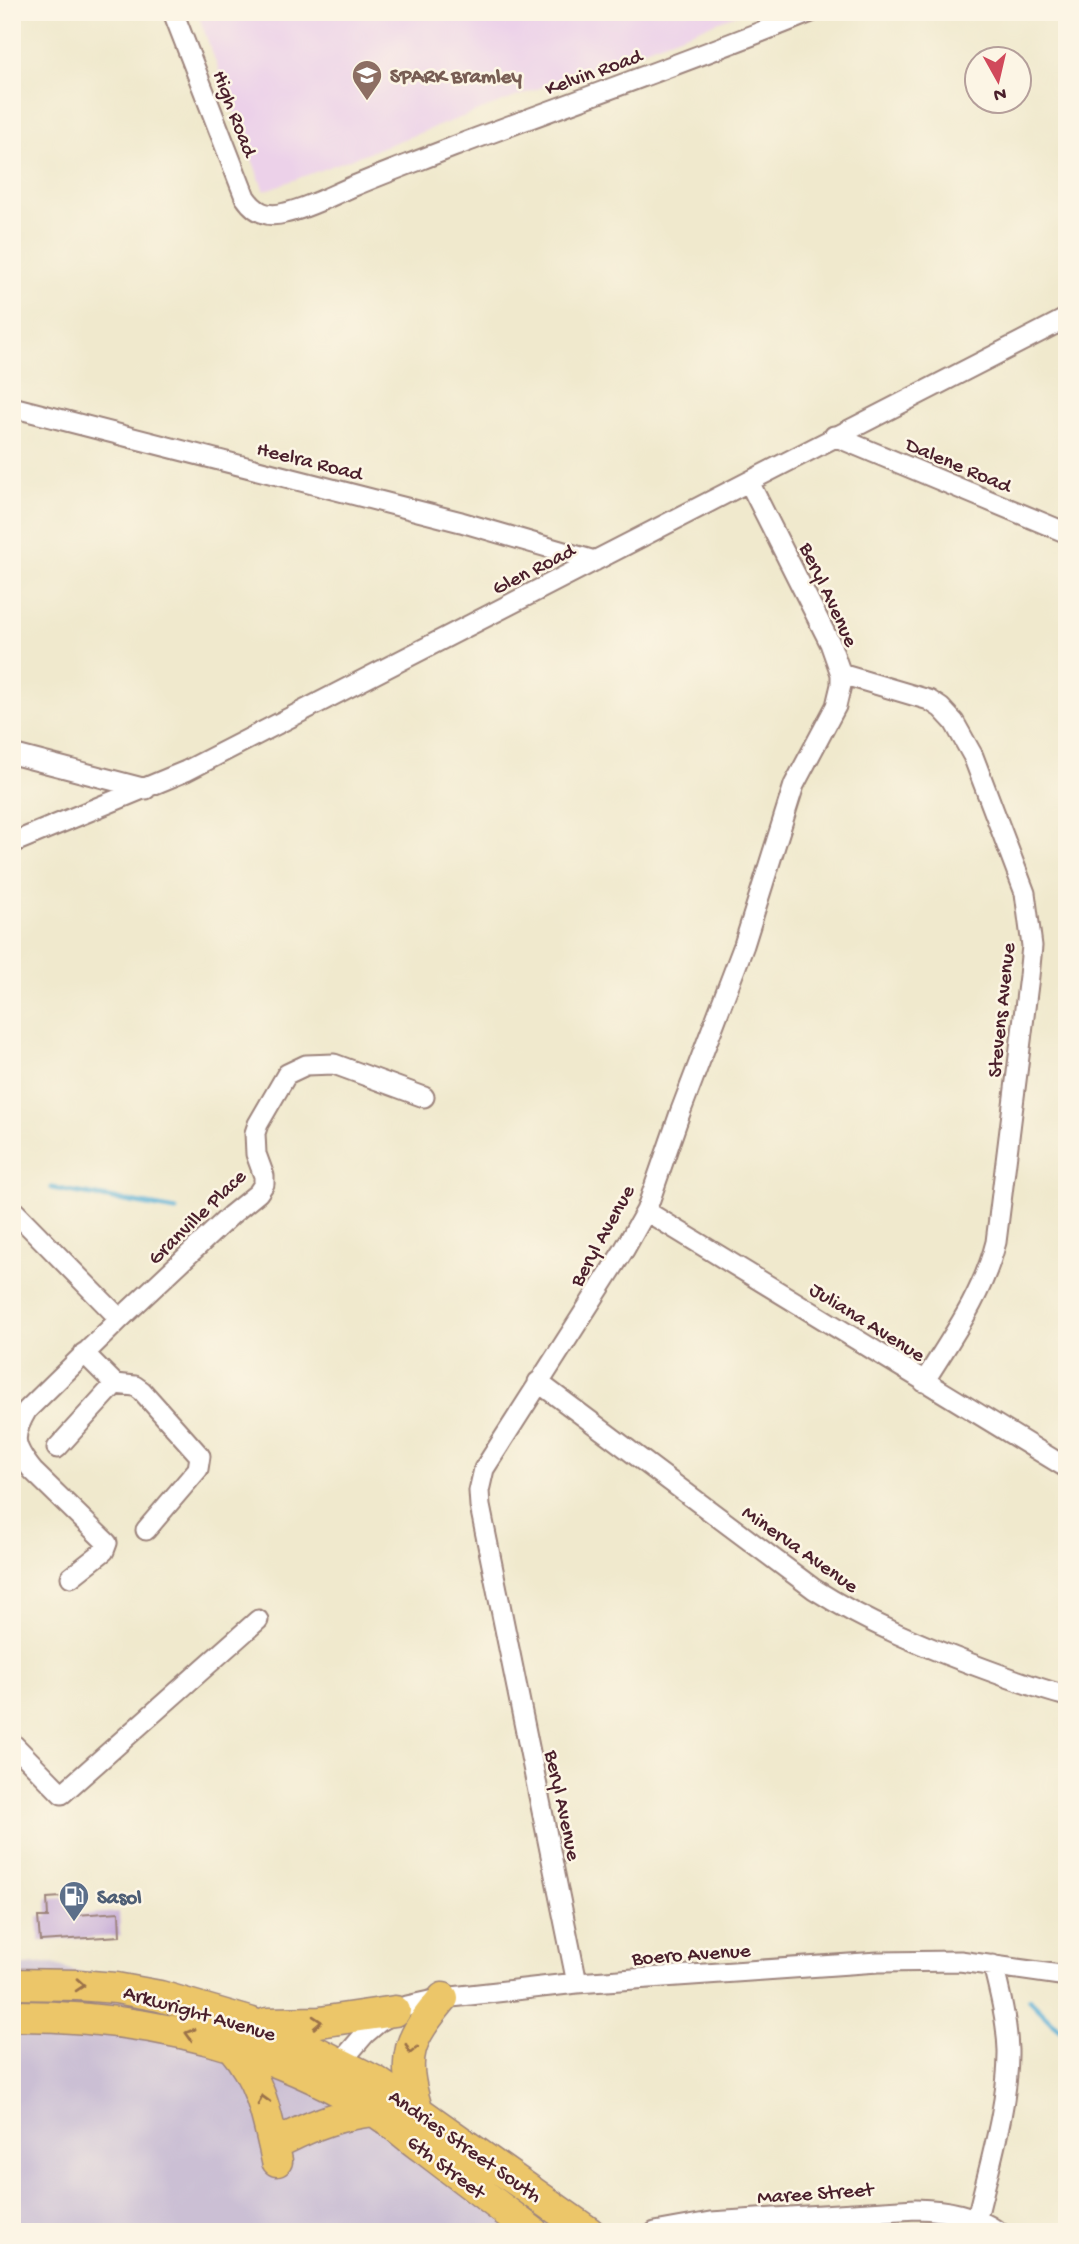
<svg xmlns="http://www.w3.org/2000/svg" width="1079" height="2244" viewBox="0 0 1079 2244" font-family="'Gochi Hand',sans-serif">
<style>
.built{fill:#ecd1e9}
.industrial{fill:#cbbfd4}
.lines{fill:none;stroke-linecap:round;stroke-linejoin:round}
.stream{stroke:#59b0d6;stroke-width:5}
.building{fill:#c5aad8}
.minor-casing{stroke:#9d847c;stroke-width:23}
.primary-casing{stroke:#9d847c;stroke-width:33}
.minor{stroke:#fff;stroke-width:19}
.primary{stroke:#ecc669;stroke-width:30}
.oneway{stroke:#9b724a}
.labels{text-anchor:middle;stroke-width:5;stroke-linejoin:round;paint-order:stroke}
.street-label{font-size:21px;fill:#4a1f2b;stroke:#fcf5e5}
.education-label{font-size:21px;font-weight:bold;fill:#785e54;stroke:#fcf5e5;text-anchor:start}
.service-label{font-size:21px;font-weight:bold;fill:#4e5e75;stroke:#fcf5e5;text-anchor:start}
</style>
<rect width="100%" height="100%" fill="#fcf5e5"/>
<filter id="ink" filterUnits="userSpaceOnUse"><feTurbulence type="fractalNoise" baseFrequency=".0143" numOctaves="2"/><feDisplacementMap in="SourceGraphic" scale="14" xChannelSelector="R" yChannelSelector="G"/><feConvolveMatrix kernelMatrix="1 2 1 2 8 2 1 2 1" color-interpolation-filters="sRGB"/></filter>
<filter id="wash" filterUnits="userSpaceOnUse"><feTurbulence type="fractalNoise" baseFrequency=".00686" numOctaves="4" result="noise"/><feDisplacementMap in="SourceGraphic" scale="28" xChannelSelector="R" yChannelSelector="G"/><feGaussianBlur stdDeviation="1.57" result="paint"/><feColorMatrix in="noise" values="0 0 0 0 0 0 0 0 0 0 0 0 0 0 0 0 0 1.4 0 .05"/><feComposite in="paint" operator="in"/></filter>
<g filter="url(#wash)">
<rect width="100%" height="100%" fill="#f0e9cd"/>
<path class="built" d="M197,12h547l-480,179z"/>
<path class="industrial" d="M50,1963l264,88 206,181h-508v-266z"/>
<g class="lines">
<path class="stream" d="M52,1188l124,22
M1029,1999l38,38"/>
</g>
<g id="blocks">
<path class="building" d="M77,1896v19l42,-3 1,24 -80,5 -2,-24h10l-1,-19z"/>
</g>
</g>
<g filter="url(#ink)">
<use href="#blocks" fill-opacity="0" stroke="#9d847c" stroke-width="2"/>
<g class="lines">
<g class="minor-casing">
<path id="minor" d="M173,12l72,185c10,15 22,21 40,16 24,-5 47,-18 69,-27 33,-14 66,-26 99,-39 119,-45 240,-87 358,-135
M12,407l449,115 134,39
M834,436l233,97
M841,674l88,26 12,8 13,14 19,34 52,137 7,53 -3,30 -33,266c-13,52 -44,95 -72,140
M12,754l134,35
M12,843l174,-72 881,-453
M12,1209l108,110
M646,1211l421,257
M84,1353l31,31 20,2 7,5 58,65 -2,13 -52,61
M538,1382l276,207c53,34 111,58 171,80 27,10 54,20 82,27
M57,1448l58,-64
M71,1577l33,-26 3,-8 -74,-72c-20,-25 -22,-34 -6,-61l93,-91 111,-104 27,-22 6,-9v-8l-8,-22 -1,-21 3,-9 29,-50 19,-9 28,-1 90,33
M12,1743l50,51 196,-174
M577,1983l-97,-477 -1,-15 5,-22 140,-219 22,-39 34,-98 64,-168 50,-160 42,-79 5,-21v-11l-11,-31 -81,-161
M334,2070l31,-36 14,-12 28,-16 36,-8 134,-15 301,-21 82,-1 107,15
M977,2218c12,-51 32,-116 31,-168 -1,-29 -8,-57 -15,-85
M655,2232l56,-10 205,-13c30,1 58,5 83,23"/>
</g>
<g class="primary-casing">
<path id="primary" d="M12,1984l66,1 38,3 44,8 89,26 36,14 92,46 212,150
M12,2016c129,-1 250,26 360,94 18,10 34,26 51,38 37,28 73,56 110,84
M267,2023l53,-1 75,-11
M232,2047c30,35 35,70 45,114
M417,2109c-16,-54 -9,-69 26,-111
M285,2139c30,-15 56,-25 90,-28"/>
</g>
<use href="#minor" class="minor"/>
<use href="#primary" class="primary"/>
</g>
<defs><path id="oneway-chevron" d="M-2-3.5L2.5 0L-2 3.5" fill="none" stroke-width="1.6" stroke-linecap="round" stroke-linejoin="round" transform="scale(1.75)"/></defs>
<g class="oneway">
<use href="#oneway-chevron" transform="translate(80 1985) rotate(4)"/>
<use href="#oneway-chevron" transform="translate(317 2022) rotate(-4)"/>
<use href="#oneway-chevron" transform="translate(190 2034) rotate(-164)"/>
<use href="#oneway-chevron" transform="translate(411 2049) rotate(103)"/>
<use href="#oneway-chevron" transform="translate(263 2100) rotate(-106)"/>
</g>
</g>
<defs>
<g id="school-pin" transform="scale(1.575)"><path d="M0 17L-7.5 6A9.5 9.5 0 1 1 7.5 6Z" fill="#8d6e63" stroke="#fcf5e5"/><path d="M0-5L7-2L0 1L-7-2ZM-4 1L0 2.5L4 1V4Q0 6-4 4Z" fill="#fff"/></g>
<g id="fuel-pin" transform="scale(1.575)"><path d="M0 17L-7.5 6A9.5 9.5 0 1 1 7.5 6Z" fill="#5c6f8a" stroke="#fcf5e5"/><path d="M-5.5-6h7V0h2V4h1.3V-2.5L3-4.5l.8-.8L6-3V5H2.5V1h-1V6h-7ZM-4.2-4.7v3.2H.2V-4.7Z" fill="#fff"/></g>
</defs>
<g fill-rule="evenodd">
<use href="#school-pin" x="367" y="75"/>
<use href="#fuel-pin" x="74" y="1896"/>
</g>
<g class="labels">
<g class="street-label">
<text transform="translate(593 71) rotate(-20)" y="7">Kelvin Road</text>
<text transform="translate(236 113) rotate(69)" y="7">High Road</text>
<text transform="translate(310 460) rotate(14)" y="7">Heelra Road</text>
<text transform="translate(959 464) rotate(23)" y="7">Dalene Road</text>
<text transform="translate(533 568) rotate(-27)" y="7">Glen Road</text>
<text transform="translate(830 594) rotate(65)" y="7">Beryl Avenue</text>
<text transform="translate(1000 1010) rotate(-84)" y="7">Stevens Avenue</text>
<text transform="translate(196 1216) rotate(-44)" y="7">Granville Place</text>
<text transform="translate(601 1235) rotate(-61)" y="7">Beryl Avenue</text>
<text transform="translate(868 1321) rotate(32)" y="7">Juliana Avenue</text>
<text transform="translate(801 1548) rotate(35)" y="7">Minerva Avenue</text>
<text transform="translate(564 1805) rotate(78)" y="7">Beryl Avenue</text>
<text transform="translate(691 1953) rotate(-4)" y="7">Boero Avenue</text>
<text transform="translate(200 2012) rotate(16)" y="7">Arkwright Avenue</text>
<text transform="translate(466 2145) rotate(35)" y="7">Andries Street South</text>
<text transform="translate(447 2166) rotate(37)" y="7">6th Street</text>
<text transform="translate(815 2192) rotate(-4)" y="7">Maree Street</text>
</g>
<g class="education-label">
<text x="390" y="82">SPARK Bramley</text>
</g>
<g class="service-label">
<text x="97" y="1903">Sasol</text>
</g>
</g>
<rect width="1079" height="2244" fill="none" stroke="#fcf5e5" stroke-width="42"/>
<g transform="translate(998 80) rotate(172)"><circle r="33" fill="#fcf5e5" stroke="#b59f9b" stroke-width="2"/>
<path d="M0-5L12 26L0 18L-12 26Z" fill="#d1495b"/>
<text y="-10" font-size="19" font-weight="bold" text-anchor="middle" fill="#4a1f2b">N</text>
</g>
</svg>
